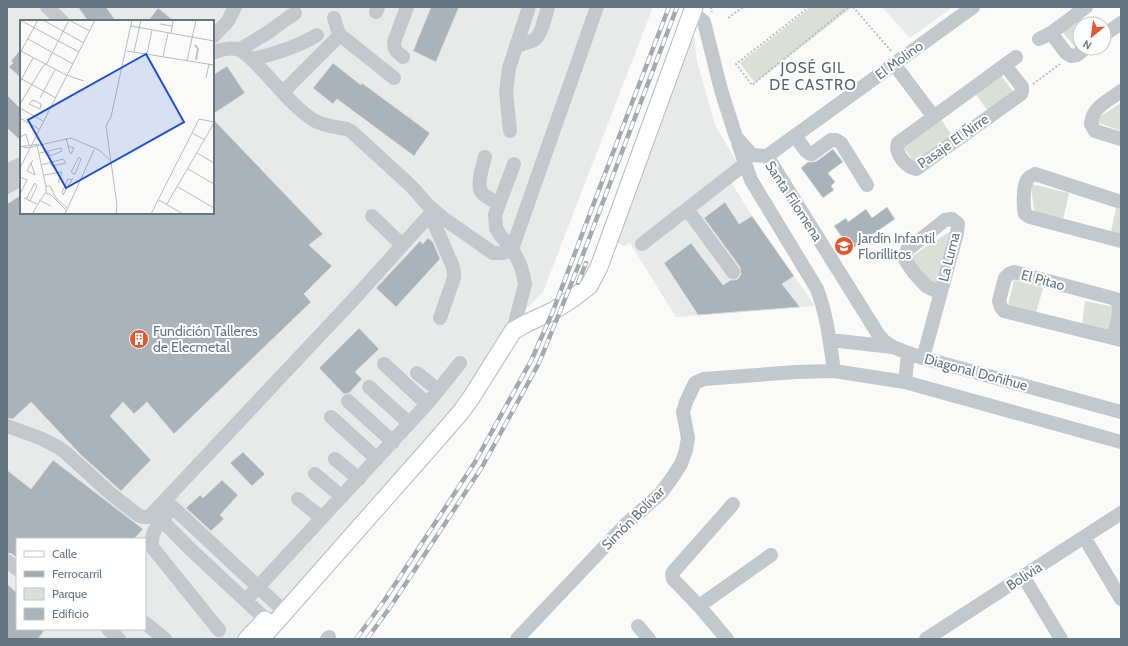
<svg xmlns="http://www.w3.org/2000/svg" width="1128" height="646" viewBox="0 0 1128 646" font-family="Cabin,sans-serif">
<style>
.built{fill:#e8e9e9;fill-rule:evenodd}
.green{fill:#dadfd7}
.building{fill:#aab3b9;stroke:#dcdcda}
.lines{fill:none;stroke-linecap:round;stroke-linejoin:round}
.major-casing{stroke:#b5babe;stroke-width:19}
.path{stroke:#bbbfc2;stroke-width:2;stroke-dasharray:2 2;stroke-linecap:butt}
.minor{stroke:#c3c8cc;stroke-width:14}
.major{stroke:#fff;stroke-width:17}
.rail-casing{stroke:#a2aab0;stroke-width:4.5}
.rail{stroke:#fff;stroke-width:3;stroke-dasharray:9;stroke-linecap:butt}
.labels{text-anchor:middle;stroke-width:4;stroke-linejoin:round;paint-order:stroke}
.street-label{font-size:14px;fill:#657683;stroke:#fff}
.poi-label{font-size:14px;fill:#657683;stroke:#fff;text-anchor:start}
.neighbourhood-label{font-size:15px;letter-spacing:1px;fill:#57646e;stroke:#fff}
.inset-river{fill:none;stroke:#bbc7cb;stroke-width:2}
.inset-road{fill:none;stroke:#b5bdc2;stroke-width:1}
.view{fill:#1d4ed8;fill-opacity:0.15;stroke:#1d4ed8;stroke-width:2}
.inset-edge{fill:none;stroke:#657683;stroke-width:2}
</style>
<rect width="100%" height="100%" fill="#fafaf8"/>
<path class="built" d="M7,7h646l-110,285 -39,39 -59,91 -196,217h-242zM21,21h192v192h-192zM17,539h128v90h-128z
M882,7h71l-43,31z
M692,36l3,3v5l2,17 18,64 22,37 -11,12 26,42 63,90 -139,11 -46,-74 -5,3 -13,-5z"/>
<path class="green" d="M811,7h39l1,1 -96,75 -15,-20z
M1081,17l6,7h-7v23l-3,3 -15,-19z
M1000,74l14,19 -26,18 -14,-19z
M1121,103v28l-28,-10z
M939,117l15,21 -38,27 -15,-21z
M1031,184l38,9 -6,27 -29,-9z
M1116,208l5,2v25l-10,-3z
M954,229l-17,56 -22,-14 -3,-15z
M1014,280l29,8 -7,25 -28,-7z
M1085,301l29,6 -5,25 -27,-7z"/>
<path class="building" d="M78,7h28l10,14h-28z
M431,7h28l-23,55 -23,-11z
M158,8l16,13h-26z
M21,49v29l-12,-11 4,-4 -2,-2z
M333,63l28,22 1,-2 68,50 -16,23 -77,-57 -4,5 -20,-16z
M227,66l18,27 -32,21v-39z
M7,95l14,14v32l-14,-13z
M213,119l110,115 -14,11 23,21 -28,28 7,8 -137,132 -27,-32 -13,12 -11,-12 -13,14 41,44 -30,31 -41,-37 -49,-52 -18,17 -6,-1v-214l14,-9v18h192z
M833,149l10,13 -15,11 7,9 -4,4 3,4 -11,8 -22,-30 7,-6h4l5,-1z
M725,202l14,22 13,-8 42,60 -12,8 18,23 -102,8 -34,-52 27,-20 32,42 8,-5h3l4,-1 3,-5 -1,-7 -36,-49z
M887,207l8,12 -49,34 -7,-9 5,-4 -10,-14 12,-8 2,4 18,-13 6,9z
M428,238l5,4 7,17 -44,48 -20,-19 44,-47 3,3z
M359,328l20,21 -24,23 7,7 -13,14 -5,1 -25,-26z
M243,452l22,22 -13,12 -22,-23z
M53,460l90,69 -9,10h-117v19l-5,-4 -5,-1v-83l24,19z
M222,480l16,15 -18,20 4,4 -13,12 -25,-23 14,-13 3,3z
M7,584l10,9v36h28l-7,10h-31z"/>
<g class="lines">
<g class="major-casing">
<path id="major" d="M247,639l18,-19
M261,639l173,-196 26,-30 11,-15 42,-67 14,-8 26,-12 19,-12 17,-13 10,-19 95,-260"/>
</g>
<path class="path" d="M711,7l1,5
M809,7l-73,57 16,21 96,-78
M853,7l39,45
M728,18l15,-11
M1033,84l27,-20"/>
<path class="minor" d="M47,7l15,14
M376,12l2,-5
M692,14l6,3 6,5 17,68 15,47 16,18 15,1 111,178 6,7 9,6
M334,18l4,13 2,4 54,43
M1051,33l15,20 5,3 6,-1 9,-7
M1104,35l17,-12
M213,37l15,-16 7,-14
M1039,39l12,-6 35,-26
M516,46c5,-2 13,-3 18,-6 8,-5 11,-24 14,-33
M239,50l28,-17 28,-20
M213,53c7,-4 20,-6 27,-3 10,6 17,15 25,23 14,15 27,32 44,44 10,8 26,10 38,12l5,3 59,54 16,18 16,14 50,35h10l9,-4 85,-242
M403,57c-6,-5 -9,-7 -9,-15l13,-35
M252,59c23,-5 45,-12 65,-24
M894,64l39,52
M1005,65l17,22v4l-1,3 -105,75c-10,-2 -22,-16 -18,-26l107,-78 11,-8
M1121,91c-13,10 -29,16 -30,33l4,7 26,8
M283,92l57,-57
M510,131l-4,-39 3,-24 20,-61
M795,136l11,15 4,3h2l19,-14h5l5,3 26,42
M738,143l13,37 66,109c10,26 13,54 17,82
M767,156l206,-149
M485,157c-2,9 -10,30 -2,37 5,4 11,7 16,10
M7,171l14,-7
M7,187l14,-8
M1121,202l-86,-28c-3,2 -7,3 -8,6 -4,8 -4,26 -2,34l5,3 91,24
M687,209l46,63
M430,214l23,53 1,6v5l-14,40
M372,216l30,29
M642,244l103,-80
M513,331l12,-47 -2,-10 -3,-10 -8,-15 -12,-14 -4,-7 -1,-13 19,-51
M1113,338c3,-12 10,-28 3,-39l-102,-27 -5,2 -4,4 -6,23 2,6 3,4 109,27 8,2
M830,340l63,7 15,6 15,5 198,54
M923,358l34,-125 1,-9 -6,-5 -7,1 -38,30 -2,5 1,6 8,12 12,13 14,7
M384,364l43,40
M417,373l21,17
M905,382l3,-29
M369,387l40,36
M348,401l45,41
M331,417l46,42
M7,426l33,12 16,8 9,6 46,42 27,21 5,2h6l204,-217 81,-90
M335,459l24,20
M315,474l27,23
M298,499l24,19
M165,500l120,112
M154,512l35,36 84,78
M167,514c-9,10 -17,19 -15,33l67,83
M1084,537l37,62
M7,561l10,8
M1023,576l38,63
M246,600l181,-196 33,-41
M699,606l72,-51
M145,623l20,16
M638,626l11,13
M108,629l11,10
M327,639l2,-2
M517,639l108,-114 36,-32 11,-15 9,-14 5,-14 2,-12 -5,-26 3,-10 9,-19 9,-4 92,-7 38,-1 71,11 216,60
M727,639l-28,-33 -26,-27 -1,-5 2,-3 59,-67
M926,639l195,-126"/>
<use href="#major" class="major"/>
<g class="rail-casing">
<path id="rail" d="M578,283l8,-20
M356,639l28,-38 91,-139 57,-103 21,-48 77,-203 39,-101
M367,639l24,-33 91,-139 57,-104 43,-106 95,-250"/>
</g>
<use href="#rail" class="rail"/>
</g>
<defs>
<g id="school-disc" transform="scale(1)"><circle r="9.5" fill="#e4572e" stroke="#fff"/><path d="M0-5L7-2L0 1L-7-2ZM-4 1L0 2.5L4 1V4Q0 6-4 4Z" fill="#fff"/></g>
<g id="building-disc" transform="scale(1)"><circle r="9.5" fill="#e4572e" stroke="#fff"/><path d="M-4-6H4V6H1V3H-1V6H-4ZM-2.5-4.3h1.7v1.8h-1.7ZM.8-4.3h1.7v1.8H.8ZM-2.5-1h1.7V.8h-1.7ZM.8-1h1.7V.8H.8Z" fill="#fff"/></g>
</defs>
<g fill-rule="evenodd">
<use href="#school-disc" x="844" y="246"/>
<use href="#building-disc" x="139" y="339"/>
</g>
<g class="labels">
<g class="street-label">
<text transform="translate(899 60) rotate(-36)" y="5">El Molino</text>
<text transform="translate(953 141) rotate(-35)" y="5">Pasaje El Ñirre</text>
<text transform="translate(794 201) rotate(57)" y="5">Santa Filomena</text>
<text transform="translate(949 257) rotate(-76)" y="5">La Luma</text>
<text transform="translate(1043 280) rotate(15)" y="5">El Pitao</text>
<text transform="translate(976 372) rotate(15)" y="5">Diagonal Doñihue</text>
<text transform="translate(633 518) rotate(-45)" y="5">Simón Bolívar</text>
<text transform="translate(1024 576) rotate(-33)" y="5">Bolivia</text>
</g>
<g class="poi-label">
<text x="858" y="243">Jardín Infantil<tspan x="858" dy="16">Florillitos</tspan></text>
<text x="153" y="336">Fundición Talleres<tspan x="153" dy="16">de Elecmetal</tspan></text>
</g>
<g class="neighbourhood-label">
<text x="813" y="73">JOSÉ GIL<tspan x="813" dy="17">DE CASTRO</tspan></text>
</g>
</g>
<g transform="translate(20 20)">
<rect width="194" height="194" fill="#fafaf8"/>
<path class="inset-river" d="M175,25l3,4 -2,11"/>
<path class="inset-road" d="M0,0l59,32M23,0l41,23M49,0l21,11M140,4l12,2M111,6l83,15M151,13l2,-12M8,19l45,25M1,31l45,24 18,6M107,31l87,14M114,32l7,-32M0,33l18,-33M127,34l5,-24M143,37l5,-24M167,41l9,-41M0,58l36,20M186,58l3,-14M0,62l13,-24M20,78l15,-28M13,80l8,4 -1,5 -11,-5zM0,84l23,-38 4,-3 22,-43M0,88l23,13M0,98l19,11M172,113l13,7M0,117l6,-3 3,11M46,118l4,15 1,1 3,-6 -6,-2M17,125l9,42M2,126l5,2 44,-10 28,12 12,11M0,127l19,-3M177,133l17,10M19,134l1,-1 21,-5 1,3 -12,5 -2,-5M11,143l4,12 -8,-4 4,-8 2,-3M21,145l22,-6 3,4 -14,3 -2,-3M0,148l75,-148M168,149l26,15M24,155l18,-3 -4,11M54,155l1,-1 6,-15 -2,-2 -8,15 4,2M0,157l7,3 -7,14M52,160l-4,-1 -6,13 1,3 10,-17M158,167l36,21M4,178l13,6M6,179l9,-16 2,3 -7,15M19,180l12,6M139,180l24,14M147,184l47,-81M46,190l-15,-15 -5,-2v-7h4l6,12 11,10M12,194l13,-21M45,194l29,-64M96,194l1,-9 -11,-79 5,-9 21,-97M131,194l48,-95 15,3"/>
<path class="view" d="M126,34l38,68 -118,66 -38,-68z"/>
<rect width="194" height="194" class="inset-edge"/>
</g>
<rect width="1128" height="646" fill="none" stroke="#657683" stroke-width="16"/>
<rect x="16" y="538" width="130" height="92" fill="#ffffff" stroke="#c1c8cd"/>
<rect x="24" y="551" width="20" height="6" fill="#ffffff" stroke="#c1c8cd"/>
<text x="52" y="558" font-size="12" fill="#657683">Calle</text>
<rect x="24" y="571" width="20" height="6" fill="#a2aab0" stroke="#c1c8cd"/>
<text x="52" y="578" font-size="12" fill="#657683">Ferrocarril</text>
<rect x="24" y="588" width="20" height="12" fill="#dadfd7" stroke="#c1c8cd"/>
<text x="52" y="598" font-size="12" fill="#657683">Parque</text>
<rect x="24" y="608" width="20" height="12" fill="#aab3b9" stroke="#c1c8cd"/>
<text x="52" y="618" font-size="12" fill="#657683">Edificio</text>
<g transform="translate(1092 36) rotate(209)"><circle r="19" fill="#ffffff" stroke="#c1c8cd"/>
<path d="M0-3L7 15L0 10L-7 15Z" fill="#e4572e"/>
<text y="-6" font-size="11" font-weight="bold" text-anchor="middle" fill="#657683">N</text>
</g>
</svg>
